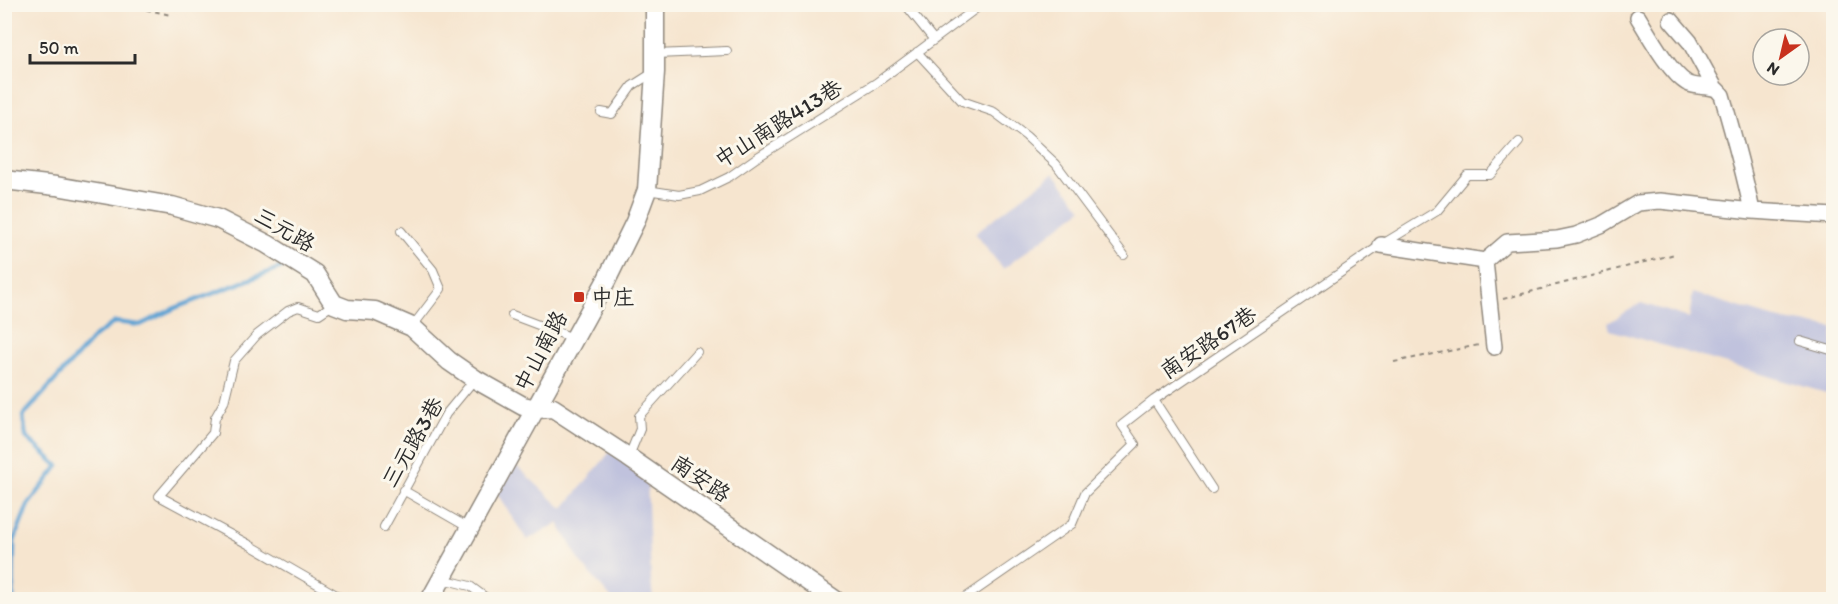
<svg xmlns="http://www.w3.org/2000/svg" width="1838" height="604" viewBox="0 0 1838 604" font-family="Itim,'LXGW WenKai TC',sans-serif">
<style>
.industrial{fill:#c0c2dd}
.lines{fill:none;stroke-linecap:round;stroke-linejoin:round}
.stream{stroke:#5ea3d3;stroke-width:4.5}
.service-casing{stroke:#90887d;stroke-width:10}
.minor-casing{stroke:#90887d;stroke-width:18}
.tertiary-casing{stroke:#90887d;stroke-width:21}
.path{stroke:#90887d;stroke-width:2;stroke-dasharray:4.5 4.5;stroke-linecap:butt}
.service{stroke:#fff;stroke-width:8}
.minor{stroke:#fff;stroke-width:15}
.tertiary{stroke:#fff;stroke-width:18}
.poi-dot{fill:#c8321e;stroke:#fbf7ec;stroke-width:2}
.labels{text-anchor:middle;stroke-width:6;stroke-linejoin:round;paint-order:stroke}
.street-label{font-size:22px;fill:#2b2b2b;stroke:#fbf7ec}
.poi-label{font-size:22px;fill:#2b2b2b;stroke:#fbf7ec;text-anchor:start}
</style>
<rect width="100%" height="100%" fill="#fbf7ec"/>
<filter id="ink" filterUnits="userSpaceOnUse"><feTurbulence type="fractalNoise" baseFrequency=".0167" numOctaves="2"/><feDisplacementMap in="SourceGraphic" scale="12" xChannelSelector="R" yChannelSelector="G"/><feConvolveMatrix kernelMatrix="1 2 1 2 8 2 1 2 1" color-interpolation-filters="sRGB"/></filter>
<filter id="wash" filterUnits="userSpaceOnUse"><feTurbulence type="fractalNoise" baseFrequency=".008" numOctaves="4" result="noise"/><feDisplacementMap in="SourceGraphic" scale="24" xChannelSelector="R" yChannelSelector="G"/><feGaussianBlur stdDeviation="1.35" result="paint"/><feColorMatrix in="noise" values="0 0 0 0 0 0 0 0 0 0 0 0 0 0 0 0 0 1.4 0 .05"/><feComposite in="paint" operator="in"/></filter>
<g filter="url(#wash)">
<rect width="100%" height="100%" fill="#f6e5cf"/>
<path class="industrial" d="M1054,173l28,36 -79,60 -28,-36z
M1693,293l88,27 52,7v68l-223,-65 -2,-7 33,-20 48,15z
M610,452l37,25 4,103 2,19h-41l-31,-36 -23,-40 -31,17 -31,-48 15,-31 52,48z"/>
<g class="lines">
<path class="stream" d="M13,600l1,-59 14,-36 30,-39 -32,-29 -3,-21 72,-80 20,-14 25,3 35,-17 115,-44"/>
</g>
</g>
<g filter="url(#ink)">
<g class="lines">
<g class="service-casing">
<path id="service" d="M905,4l29,36
M917,52l45,49 32,11 32,24 30,28 68,91
M656,54l71,-3
M601,112l11,2 20,-28 22,-14
M647,190l32,5 21,-4 29,-14 27,-19 120,-75 106,-79
M401,231l32,39 8,19 -29,38
M334,304l-15,10 -21,-7 -10,4 -31,24 -23,26 -10,41 -9,16 -2,15 -54,63 89,48 97,56
M512,315l61,23
M1800,341l34,10
M1154,400l58,89
M629,456l11,-27 -1,-13 58,-64
M403,490l66,38
M384,527l62,-113 28,-34
M442,579l28,7 19,14
M962,600l110,-76 13,-31 50,-49 -13,-19 32,-25 227,-155 56,-34 30,-36h23l29,-33"/>
</g>
<g class="minor-casing">
<path id="minor" d="M1638,17c11,18 32,56 49,66 9,5 20,2 29,6 2,1 4,4 6,6 11,38 22,77 30,116
M1671,20l19,22 25,46
M1381,245l104,16
M1494,347l-9,-86 22,-19 50,-3 19,-4 25,-10 37,-22 22,-2 92,10 82,5"/>
</g>
<g class="tertiary-casing">
<path id="tertiary" d="M4,180l52,6 116,20 46,13 49,25 48,30 19,30 13,5 28,2 37,16 37,34 26,18 48,27 13,3 17,-1 75,49 207,143
M430,600l176,-319 29,-59 12,-32 8,-118v-68"/>
</g>
<path class="path" d="M120,4l51,11
M4,9l3,-5
M1503,299l172,-45
M1394,362l85,-17"/>
<use href="#service" class="service"/>
<use href="#minor" class="minor"/>
<use href="#tertiary" class="tertiary"/>
</g>
</g>
<rect class="poi-dot" x="573" y="291" width="12" height="12" rx="3"/>
<g class="labels">
<g class="street-label">
<text transform="translate(778 123) rotate(-32)" y="8">中山南路413巷</text>
<text transform="translate(285 229) rotate(30)" y="8">三元路</text>
<text transform="translate(1208 342) rotate(-34)" y="8">南安路67巷</text>
<text transform="translate(540 351) rotate(-62)" y="8">中山南路</text>
<text transform="translate(412 442) rotate(-60)" y="8">三元路3巷</text>
<text transform="translate(701 478) rotate(34)" y="8">南安路</text>
</g>
<g class="poi-label">
<text x="591" y="305">中庄</text>
</g>
</g>
<rect width="1838" height="604" fill="none" stroke="#fbf7ec" stroke-width="24"/>
<g transform="translate(1781 57) rotate(214)"><circle r="28" fill="#fbf7ec" stroke="#a8a59f" stroke-width="1.5"/>
<path d="M0-4.5L10 22L0 15L-10 22Z" fill="#c8321e"/>
<text y="-9" font-size="16" font-weight="bold" text-anchor="middle" fill="#2b2b2b">N</text>
</g>
<path d="M30 54v9h105v-9" fill="none" stroke="#2b2b2b" stroke-width="3"/>
<text x="39" y="54" font-size="18" fill="#2b2b2b" stroke="#fbf7ec" stroke-width="4.5" paint-order="stroke">50 m</text>
</svg>
